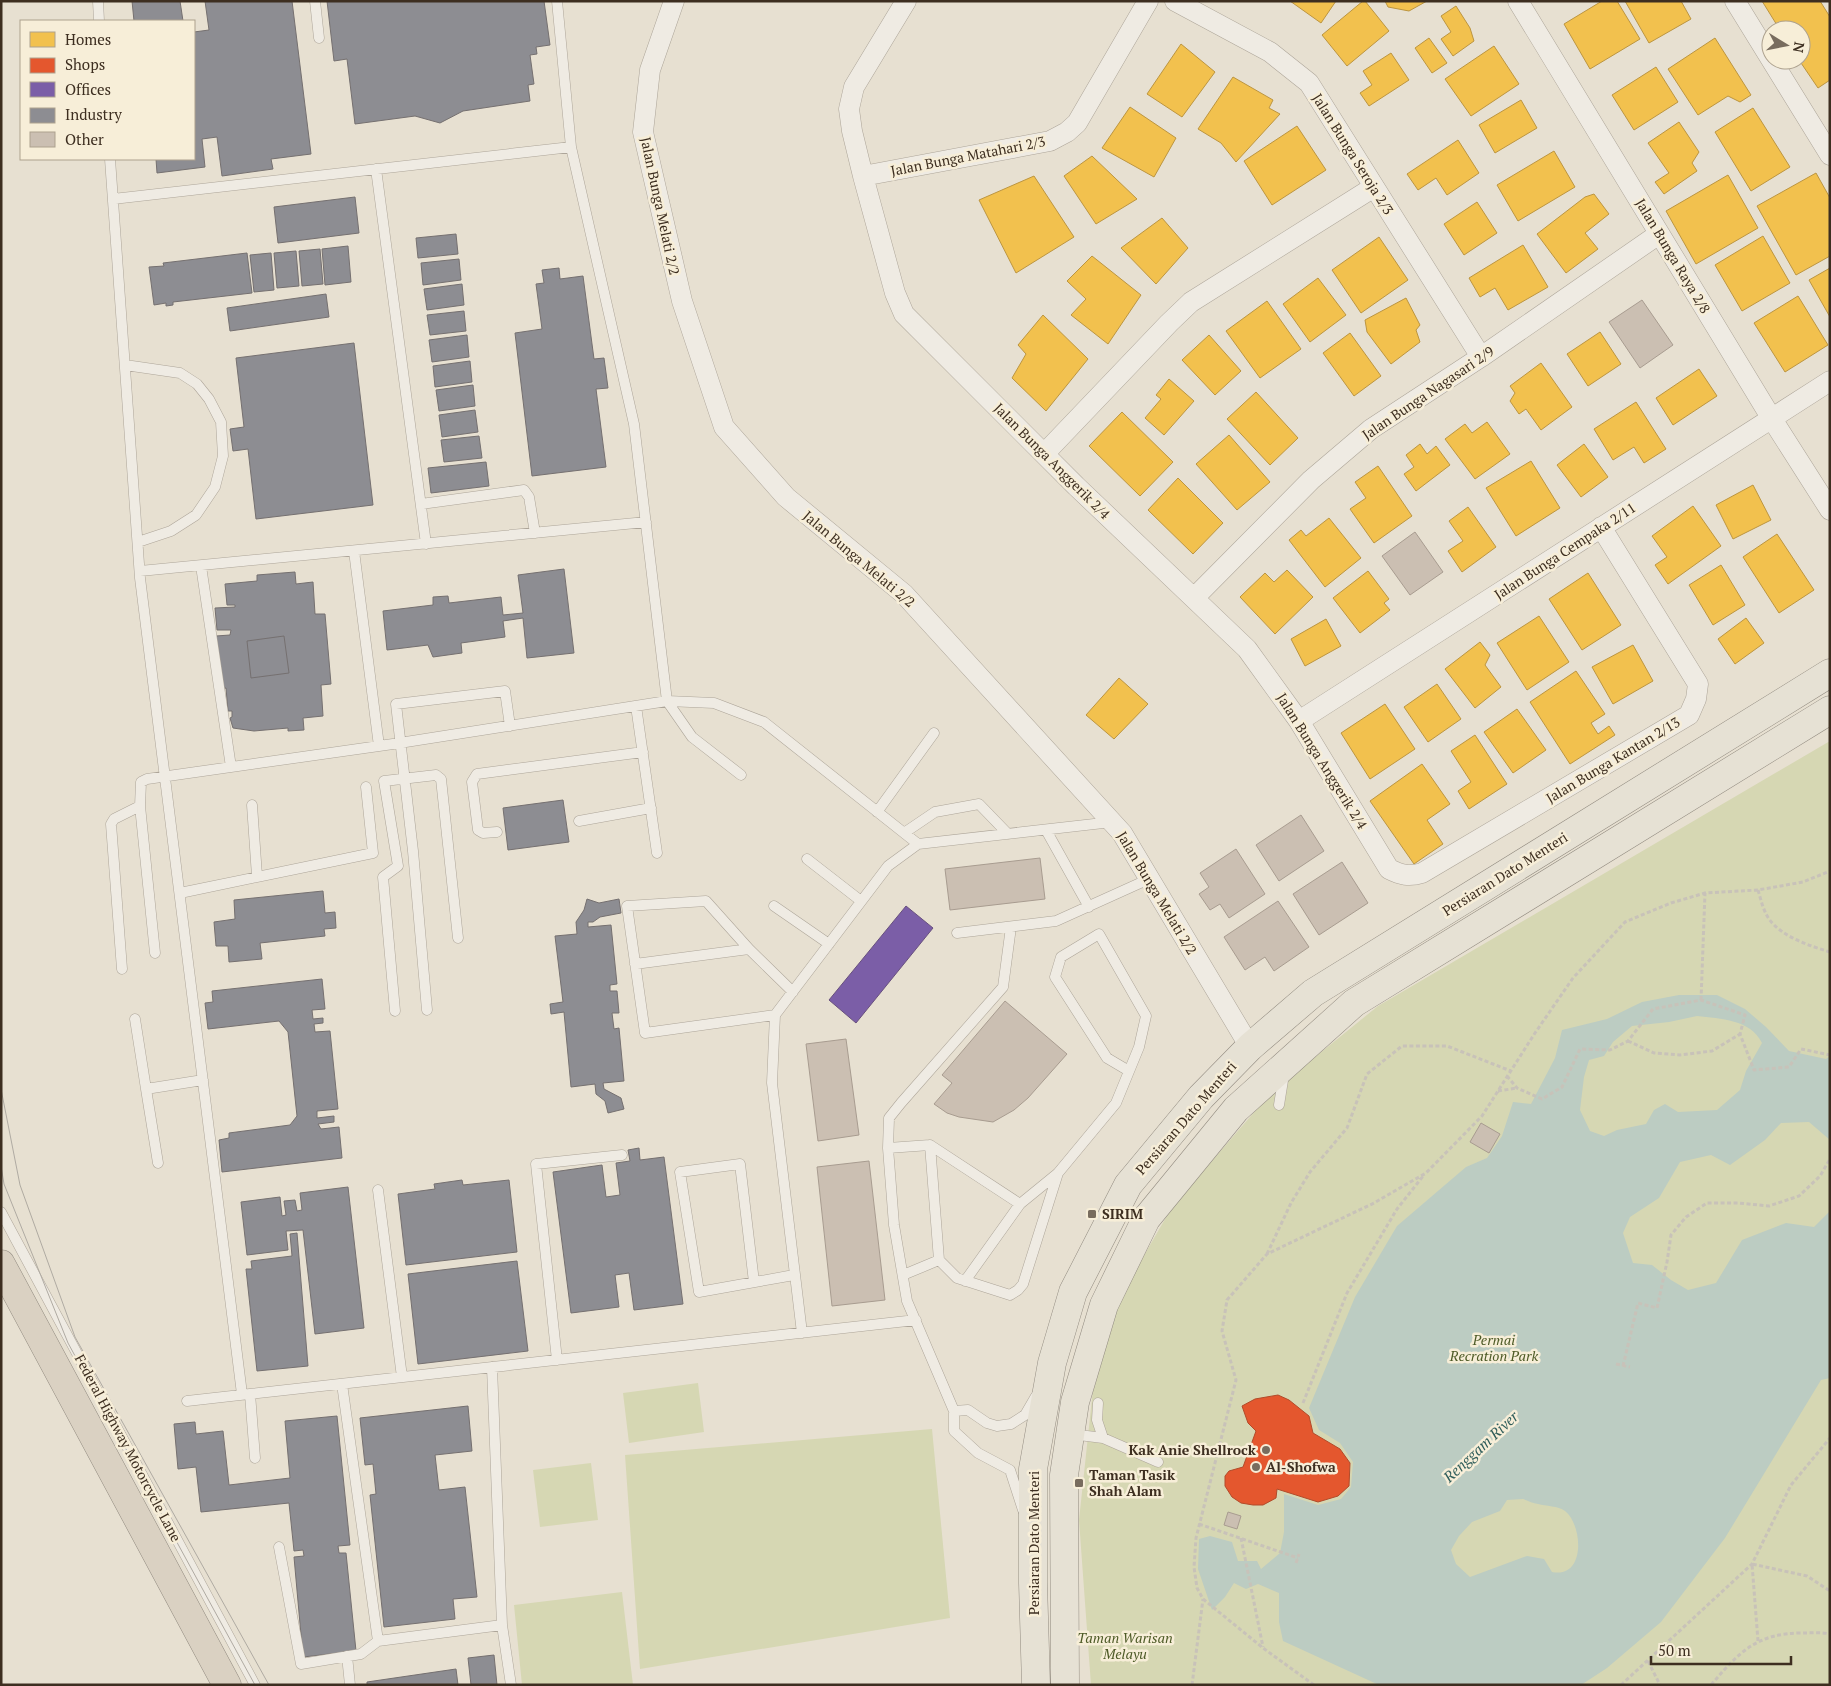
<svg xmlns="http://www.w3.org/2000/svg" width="1831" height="1686" viewBox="0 0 1831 1686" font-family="'PT Serif',serif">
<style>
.green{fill:#d6d7b3}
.water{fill:#bcccc2;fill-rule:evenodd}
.homes{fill:#f2c14e;stroke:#bc9540}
.shops{fill:#e4572e;stroke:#b24b2a}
.offices{fill:#7b5ea7;stroke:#68507e}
.industry{fill:#8d8d92;stroke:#757070}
.building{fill:#cbbfb2;stroke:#a89c90}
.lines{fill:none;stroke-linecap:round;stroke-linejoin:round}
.service-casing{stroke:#ada599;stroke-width:11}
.minor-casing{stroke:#ada599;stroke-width:21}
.primary-casing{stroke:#928b80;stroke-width:29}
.motorway-casing{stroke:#928b80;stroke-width:29}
.path{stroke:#c8c2b9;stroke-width:3;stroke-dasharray:4 2.5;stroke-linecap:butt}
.service{stroke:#efebe3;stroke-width:10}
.minor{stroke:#efebe3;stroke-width:20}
.primary{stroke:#e6e1d4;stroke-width:28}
.motorway{stroke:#dad1c2;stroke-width:28}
.tram{stroke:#afaaa2;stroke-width:1}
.poi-dot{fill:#786c5e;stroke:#f7eed8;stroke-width:2}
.labels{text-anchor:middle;stroke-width:5;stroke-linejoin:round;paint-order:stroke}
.street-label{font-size:14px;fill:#3d2e20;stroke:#f7eed8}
.poi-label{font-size:14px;font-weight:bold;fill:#3d2e20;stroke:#f7eed8;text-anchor:start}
.park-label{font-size:14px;font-style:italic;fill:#4d5a26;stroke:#f7eed8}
.water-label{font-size:15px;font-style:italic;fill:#2f5d5a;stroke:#f7eed8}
</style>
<rect width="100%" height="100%" fill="#e7e0d1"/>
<path class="green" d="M1830,741v944h-739l-12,-165 15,-140 22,-68 19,-41 37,-64 84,-97 53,-48 69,-56z
M698,1383l6,49 -75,11 -6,-50z
M932,1429l18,189 -310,51 -15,-214z
M591,1463l7,57 -58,7 -7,-57z
M622,1592l11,93h-111l-8,-80z"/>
<path class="water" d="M1679,995h38l28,14 21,18 23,24 37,8 4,-3v84l-21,-18 -28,1 -16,17 -35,25 -19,-10 -31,7 -21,36 -29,19 -7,16 10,30 19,2 19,15 17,10 28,-7 26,-43 44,-17 28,4 16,-16v167l-9,2 -96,158 -64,84 -54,46 -26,17h-202l-96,-44 -4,-19v-29l-21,-9 -12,5 -12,-6 -9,14 -13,13 -14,-41 1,-30 11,-3 22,6 6,19h19l4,8 19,-16 4,-21v-38l34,11 23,-6 10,-12 2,-25 -13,-19 -21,-13 -10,-22 46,-111 42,-71 69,-59 21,-9 15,-22 11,-34 18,2 24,-46 7,-28 45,-11 35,-17zM1697,1016c24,3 53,3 65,27l-16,28 -6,19 -23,20 -39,2 -13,-8 -11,6 -8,14 -29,6 -13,6 -14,-5 -10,-21 4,-33 5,-17 15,-4 9,-14 19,-16 37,-4zM1523,1499c5,2 10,4 15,5 8,2 20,2 27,7 18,14 21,68 -13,61l-8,-13 -17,-3 -57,21 -14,-13 -5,-14 8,-14 13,-14 28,-11 7,-11z"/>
<path class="homes" d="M1290,1h46l-15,22z
M1363,1h2l24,30 -42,35 -25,-31z
M1385,1h42l-18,10 -21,-4z
M1602,1h15l23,38 -50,30 -26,-45z
M1625,1h56l10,18 -42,24z
M1762,1h58l10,16v63l-12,8 -19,-28h2v-30h-21z
M1456,6l14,22 4,13 -21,15 -12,-17 10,-7 -10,-16z
M1429,38l18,25 -15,10 -17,-25z
M1715,38l36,57 -11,7 -12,-6 -30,19 -30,-46z
M1181,44l34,28 -33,45 -35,-23z
M1494,46l25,38 -48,32 -26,-37z
M1391,53l18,27 -40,26 -9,-13 12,-8 -9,-14z
M1656,67l22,35 -44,28 -22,-35z
M1233,77l40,23 -4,8 11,6 -44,48 -15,-19 -23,-14z
M1521,100l16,28 -42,25 -16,-28z
M1130,107l46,31 -22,39 -52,-29z
M1753,108l37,59 -39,24 -36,-59z
M1679,122l20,30 -7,11 5,8 -33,23 -9,-12 14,-9 -21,-30z
M1297,126l29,44 -54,35 -28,-44z
M1458,140l21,33 -32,22 -11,-17 -18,12 -11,-16z
M1554,151l21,36 -57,34 -21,-36z
M1092,156l45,43 -41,25 -32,-48z
M1816,173l14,25v58l-34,19 -39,-69z
M1728,175l30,53 -62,36 -30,-53z
M1034,176l40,61 -58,36 -37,-73z
M1594,194l15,20 -24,19 13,16 -32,24 -29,-39 48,-37z
M1477,202l20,31 -33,22 -20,-31z
M1162,218l26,30 -32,36 -35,-36z
M1763,236l27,47 -48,28 -27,-46z
M1379,237l29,43 -47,33 -29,-43z
M1523,245l25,42 -40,23 -13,-22 -15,9 -11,-19z
M1092,256l49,39 -33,49 -37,-29 15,-16 -19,-18z
M1830,268v49l-21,-37z
M1318,278l28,37 -36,27 -27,-38z
M1798,296l30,49 -43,27 -31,-49z
M1406,298l14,27 -4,5 4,12 -29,22 -24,-32 -2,-12z
M1267,301l34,48 -41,29 -34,-47z
M1043,315l45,44 -42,52 -34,-33 14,-24 -8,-9z
M1600,332l21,32 -33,22 -21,-32z
M1350,333l31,43 -27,20 -31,-43z
M1209,335l32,36 -26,24 -33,-35z
M1541,363l31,44 -31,23 -15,-21 -7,5 -9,-13 5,-8 -5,-7z
M1699,369l18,27 -44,29 -17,-27z
M1169,379l25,22 -30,34 -19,-17 16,-19 -5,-4z
M1256,392l42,46 -28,27 -43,-46z
M1636,402l30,47 -22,14 -10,-16 -21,13 -19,-31z
M1122,412l51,50 -33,34 -51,-50z
M1487,422l23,32 -35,25 -30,-40 20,-15 7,9z
M1229,435l41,47 -33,28 -41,-46z
M1420,444l7,10 9,-8 14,19 -34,26 -12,-17 10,-7 -8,-12z
M1584,444l24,33 -27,20 -24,-32z
M1531,461l29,47 -44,28 -30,-48z
M1378,466l34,50 -38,27 -24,-34 16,-11 -11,-16z
M1178,478l45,45 -30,31 -45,-44z
M1753,485l18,35 -38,19 -17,-34z
M1693,506l28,40 -53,38 -13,-19 12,-8 -15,-21z
M1468,507l28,40 -34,25 -14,-21 15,-10 -14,-20z
M1329,518l32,40 -36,29 -36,-47 12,-10 5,6z
M1777,534l37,56 -35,23 -36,-56z
M1721,565l24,40 -32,20 -24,-40z
M1287,570l26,27 -38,37 -35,-37 25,-24 9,9z
M1368,571l21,28 -5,4 6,7 -30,23 -27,-35z
M1588,573l33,52 -39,25 -33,-51z
M1539,616l30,46 -42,28 -30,-47z
M1746,618l18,25 -29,21 -17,-25z
M1326,619l15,27 -36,20 -14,-27z
M1480,642l10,13 -5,10 16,22 -26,21 -30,-39z
M1633,645l20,36 -40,23 -21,-37z
M1576,671l29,43 -14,9 7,11 11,-8 6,9 -45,29 -40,-62z
M1119,678l29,26 -34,35 -28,-24z
M1437,684l24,35 -33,23 -24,-35z
M1385,704l30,45 -45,30 -29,-46z
M1517,709l29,41 -33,23 -29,-41z
M1475,735l32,49 -38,25 -11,-18 13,-9 -20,-31z
M1422,764l28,40 -23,16 16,24 -29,20 -44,-63z"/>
<path class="shops" d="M1278,1395l11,5 20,16 4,17 27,16 10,14 -1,23 -11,10 -20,6 -41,-13 -1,9 -13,7h-10l-12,-2 -9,-6 -7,-11v-10l4,-5 14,-4 13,-36 -8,-8 -6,-17 13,-7z"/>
<path class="offices" d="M906,906l27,22 -77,95 -27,-23z"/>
<path class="industry" d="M132,1h48l3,20h-49z
M205,1h87l19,153 -40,5 2,10 -51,7 -5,-39 -15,2 3,28 -48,6 -1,-14h38v-127l15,-2z
M327,1h217l6,44 -14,2 1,7 -7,1 4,29 -6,1 2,16 -67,10 -23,12 -25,-7 -60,8 -8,-65 -13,2z
M355,197l4,36 -81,10 -4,-36z
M456,234l2,20 -40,4 -2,-20z
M348,246l3,36 -26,3 -3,-36z
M320,249l3,35 -21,2 -3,-35z
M296,251l3,35 -22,2 -3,-35z
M247,253l5,40 -79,9v3l-7,1v-3l-12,2 -5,-38 15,-1 -1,-3z
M271,253l3,37 -20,2 -4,-37z
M459,259l2,21 -38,5 -2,-22z
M559,268l1,11 23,-3 11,83 10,-1 4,30 -12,1 10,78 -74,9 -17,-143 27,-4 -6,-45 8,-1 -2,-13z
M462,284l2,21 -37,5 -3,-21z
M326,294l3,23 -99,14 -3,-23z
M464,311l2,20 -36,4 -3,-20z
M467,335l2,22 -37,5 -3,-22z
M354,343l19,162 -117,14 -8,-70 -15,2 -3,-22 14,-2 -8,-69z
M470,361l2,21 -37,5 -2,-21z
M473,385l2,21 -36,5 -3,-21z
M475,410l3,22 -36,5 -3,-22z
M479,436l3,22 -38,4 -3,-22z
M486,462l3,24 -58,7 -3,-25z
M564,569l10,84 -47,5 -4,-40 -20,3 2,16 -44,6 1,10 -29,4 -5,-12 -41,5 -4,-39 50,-6v-8l15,-1 1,7 52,-6 2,18 20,-2 -5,-38z
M295,572l1,12 17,-2 2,32h10l6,70 -10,1 2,31 -20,2 1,12 -16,1v-3l-34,3 -21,-3 -3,-10 2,-1v-6h-4l-2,-23 -6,1 -4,-53 14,-1 1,-5h-14l-2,-22 20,-1v-2h-8l-2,-21 32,-3v-6z
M284,636l5,37 -38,5 -4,-37z
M563,800l6,42 -61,8 -5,-42z
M323,891l2,22 10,-1 1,16 -12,1 1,7 -65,7 2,16 -33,3 -1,-16h-12l-2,-24 21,-3 -1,-19z
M587,899l12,4 20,-4 2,14 -21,4 -7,5h-5v5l23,-2 6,59 -7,1v6h7l2,22h-7l2,16 5,-1 5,53 -21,2 1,6 17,9 3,11 -16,4 -3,-12 -9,-7 -1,-10 -24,3 -7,-75 -13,2 -1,-10 13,-2 -8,-66 22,-2 -1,-12 8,-12z
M322,979l3,30 -13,1 1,9 10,-1v5l-9,1 1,8 15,-1 8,78 -21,2v7l17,-2v6l-16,2 3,5 18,-2 3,31 -120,14 -3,-32 10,-2v-5l61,-8 7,-9 -9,-84 -9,-11 -71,8 -3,-26 8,-1 -1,-11z
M639,1148l1,12 24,-3 19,147 -49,6 -5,-37 -14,2 4,32 -48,6 -18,-141 49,-7 4,32 14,-2 -4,-32 14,-2 -2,-11z
M462,1180l1,5 46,-5 8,72 -111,13 -8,-71 37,-5 -1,-5z
M348,1187l16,141 -49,6 -12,-104 -17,1 2,19 -41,5 -6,-53 39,-5 2,19 4,-1 -2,-14 11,-1 2,11 5,-1 -2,-17z
M297,1233l11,133 -51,5 -11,-102h6l-1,-8 41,-5 -2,-22z
M517,1261l11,90 -110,13 -10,-90z
M468,1406l4,45 -37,4 4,35 26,-3 12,110 -24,2 2,20 -71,8 -14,-132 6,-1 -3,-30 -8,1 -5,-47z
M337,1416l13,129 -12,1 1,7h7l10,98 -53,6 -9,-100 10,-1 -1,-6 -9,1 -5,-48 -88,9 -5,-45 -18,2 -4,-45 21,-2 1,12 27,-3 6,54 61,-7 -5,-57z
M494,1655l3,30h-26l-3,-27z
M456,1669l2,16h-91v-3z"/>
<path class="building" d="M1642,300l31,45 -33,23 -31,-46z
M1415,532l28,40 -33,23 -28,-39z
M1301,815l23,36 -45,30 -23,-36z
M1236,849l29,45 -36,24 -9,-14 -10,6 -11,-16 10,-7 -9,-14z
M1040,858l5,41 -95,11 -5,-41z
M1342,862l26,41 -49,32 -26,-41z
M1278,901l31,46 -35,24 -9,-14 -20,13 -21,-33z
M1005,1001l62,53 -39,44 -14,12 -21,12 -34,-5 -12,-4 -13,-9 18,-21 -10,-8z
M846,1039l13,96 -41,6 -12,-97z
M1481,1123l19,11 -11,19 -19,-11z
M869,1161l16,139 -53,6 -15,-139z
M1228,1512l13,4 -4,13 -13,-4z"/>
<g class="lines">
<g class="service-casing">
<path id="service" d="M98,1l1,20
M315,1l4,37
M557,1l14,146 63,277 33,277 47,2 50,19 154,122 194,-22
M110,159l30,419 102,816
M376,169l50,375
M113,199l458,-52
M125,365l55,8 17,11 12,15 12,23 2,34 -8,31 -19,28 -25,16 -33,11
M421,504l103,-14 5,7 6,36
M354,551l25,195
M201,566l30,201
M140,571l506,-49
M636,706l21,147
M252,805l5,71
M877,812l57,-79
M579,821l72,-13
M1046,830l43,77
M497,832l-14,1 -5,-3 -6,-48 5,-8 166,-22
M904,833l31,-21 44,-8 29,30
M807,859l54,42
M180,893l193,-40 -7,-66
M774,906l55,38
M957,933l99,-12 93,-42
M155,953l-15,-147 1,-24 6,-3 246,-35 274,-43 25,36 49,38
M635,964l114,-15
M122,969l-11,-145 3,-5 26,-13
M427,1010l-14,-159 -17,-147 109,-13 5,35
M395,1011l-12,-134 15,-11 -14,-85 52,-6 5,4 17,159
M775,1015l-130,18 -18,-127 79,-5 43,48 44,43
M135,1019l11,70 57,-9
M146,1089l12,74
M1279,1105l5,-31
M930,1145l90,59
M888,1148l1,-30 12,-15 102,-116 8,-60
M378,1190l24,187
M1,1212l254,473
M903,1275l36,-15
M965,1281l55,-77 38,-31 58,-70 23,-56 7,-31 -47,-82 -38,23 -6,20 52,81 22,13
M754,1282l-14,-118 -60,8 19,120 95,-17
M802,1333l-30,-250 3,-68 113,-149 30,-22
M557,1360l-21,-196 86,-9
M342,1384l36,257
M250,1394l5,64
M187,1401l729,-81
M1098,1403l-1,17 6,18
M954,1411l14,-1 19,13 10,3 14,-2 14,-9 11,-19
M1071,1434l32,4 55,24
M1023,1510l-13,-40 -32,-17 -24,-22v-20l-47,-110 -13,-76 -6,-77 42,-3 9,115 18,18 53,17 8,-5 5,-6 35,-111
M279,1547l22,117 60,-10 17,-13 124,-16 -10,-258
M502,1625l9,60
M347,1656l3,29"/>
</g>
<g class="minor-casing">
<path id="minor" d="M674,1l-24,69 -7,62 39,169 42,126 62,70 118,97 218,239 128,214
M906,1l-52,86 -5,22 3,22 11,45 32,117 9,21 172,172 171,163 52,72 90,148c12,6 20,8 33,4l267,-158 7,-16 2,-15 -97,-157
M1175,1l95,51 39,31 172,274
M1518,1l254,418 58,91
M1735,1l95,154
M863,176l187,-35 17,-9 10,-9 71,-122
M1044,454l125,-131 22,-21 183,-115
M1194,598l117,-118 60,-51 110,-72 178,-123
M1299,721l531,-340"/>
</g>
<g class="primary-casing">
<path id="primary" d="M1036,1685l-3,-102v-114l19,-106 21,-71 55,-107 73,-88 49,-50 63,-54 517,-320
M1065,1685l-1,-210 11,-73 29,-97 42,-86 90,-110 118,-106 476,-293"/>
</g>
<g class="motorway-casing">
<path id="motorway" d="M1,1264l226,421"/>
</g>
<path class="path" d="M1758,890c3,10 5,20 11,29 13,18 41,27 61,33
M1701,1000l4,-107
M1628,1041l26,12 26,2 32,-4 28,-17
M1507,1076l10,12 25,11 20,-12 18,-38 30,1 18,-9 25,-32 48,-9 44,15 -5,19 14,36 35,-3 12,-18 29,6
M1498,1091l19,-3
M1267,1254l24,-51 19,-31 37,-44 20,-54 35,-28h45l64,25
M1616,1364l14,3
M1623,1366l15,-63 19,5 10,-46 4,-27 15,-18 21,-14h31l31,3 30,-10 21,-20 10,-17
M1303,1403l44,-110 50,-84 27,-34
M1199,1524l99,34
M1241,1538l22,109
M1296,1563l3,-9
M1758,1641l-6,-77 55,12 23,15
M1648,1661l12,24
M1192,1685l11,-86
M1314,1685l-51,-37 -60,-49 -6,-11 -3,-21 2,-29 40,-158 -14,-49 5,-31 40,-46 107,-51 52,-30 56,-57 53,-83 38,-55 52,-56 46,-19 34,-10 53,-3 45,-8 27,-11
M1621,1685l131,-121 39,-79 39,-47
M1711,1685c28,-33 46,-52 91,-52 9,0 19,-1 28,1"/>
<use href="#service" class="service"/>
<use href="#minor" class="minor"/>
<use href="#primary" class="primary"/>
<use href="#motorway" class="motorway"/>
<path class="tram" d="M1,1089l19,96 55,152 194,348
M1,1166l3,18 64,159 187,342"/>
</g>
<g class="poi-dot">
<rect x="1087" y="1209" width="10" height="10" rx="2.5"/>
<circle cx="1266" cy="1450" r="5"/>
<circle cx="1256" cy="1467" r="5"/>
<rect x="1074" y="1478" width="10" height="10" rx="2.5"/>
</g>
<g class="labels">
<g class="street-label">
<text transform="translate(1353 154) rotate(58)" y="5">Jalan Bunga Seroja 2/3</text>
<text transform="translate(968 156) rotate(-11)" y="5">Jalan Bunga Matahari 2/3</text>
<text transform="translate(660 206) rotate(78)" y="5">Jalan Bunga Melati 2/2</text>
<text transform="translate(1673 256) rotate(59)" y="5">Jalan Bunga Raya 2/8</text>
<text transform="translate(1428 393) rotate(-34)" y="5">Jalan Bunga Nagasari 2/9</text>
<text transform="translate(1052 461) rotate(45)" y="5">Jalan Bunga Anggerik 2/4</text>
<text transform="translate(1565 551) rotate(-33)" y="5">Jalan Bunga Cempaka 2/11</text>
<text transform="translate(859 559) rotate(40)" y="5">Jalan Bunga Melati 2/2</text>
<text transform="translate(1613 760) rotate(-31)" y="5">Jalan Bunga Kantan 2/13</text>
<text transform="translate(1322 761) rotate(58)" y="5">Jalan Bunga Anggerik 2/4</text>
<text transform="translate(1505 874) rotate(-32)" y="5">Persiaran Dato Menteri</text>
<text transform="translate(1157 893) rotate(59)" y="5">Jalan Bunga Melati 2/2</text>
<text transform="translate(1186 1118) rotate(-49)" y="5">Persiaran Dato Menteri</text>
<text transform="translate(128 1448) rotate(62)" y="5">Federal Highway Motorcycle Lane</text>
<text transform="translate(1034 1543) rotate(-90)" y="5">Persiaran Dato Menteri</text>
</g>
<g class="poi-label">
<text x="1102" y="1219">SIRIM</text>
<text x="1256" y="1455" text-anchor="end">Kak Anie Shellrock</text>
<text x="1266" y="1472">Al-Shofwa</text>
<text x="1089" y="1480">Taman Tasik<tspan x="1089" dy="16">Shah Alam</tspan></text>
</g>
<g class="park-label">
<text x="1494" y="1345">Permai<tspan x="1494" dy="16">Recration Park</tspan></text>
<text x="1125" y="1643">Taman Warisan<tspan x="1125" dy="16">Melayu</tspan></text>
</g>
<g class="water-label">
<text transform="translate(1481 1447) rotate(-43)" y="5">Renggam River</text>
</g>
</g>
<rect width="1831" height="1686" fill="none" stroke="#3d2e20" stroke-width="5"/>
<rect x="20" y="20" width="175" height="140" fill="#f7eed8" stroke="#ada18e"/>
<rect x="30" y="32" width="25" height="15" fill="#f2c14e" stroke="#ada18e"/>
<text x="65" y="45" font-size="15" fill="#3d2e20">Homes</text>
<rect x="30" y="58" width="25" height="15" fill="#e4572e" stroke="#ada18e"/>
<text x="65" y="70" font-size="15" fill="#3d2e20">Shops</text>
<rect x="30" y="82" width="25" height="15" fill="#7b5ea7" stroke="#ada18e"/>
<text x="65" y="95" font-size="15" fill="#3d2e20">Offices</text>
<rect x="30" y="108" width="25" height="15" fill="#8d8d92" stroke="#ada18e"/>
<text x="65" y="120" font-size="15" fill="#3d2e20">Industry</text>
<rect x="30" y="132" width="25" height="15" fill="#cbbfb2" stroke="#ada18e"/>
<text x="65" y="145" font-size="15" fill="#3d2e20">Other</text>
<g transform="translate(1786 45) rotate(100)"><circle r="24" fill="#f7eed8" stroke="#ada18e"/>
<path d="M0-4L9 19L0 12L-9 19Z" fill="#786c5e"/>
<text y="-8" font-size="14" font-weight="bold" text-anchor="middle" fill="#3d2e20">N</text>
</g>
<path d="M1651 1656v8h140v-8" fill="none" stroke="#3d2e20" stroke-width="2.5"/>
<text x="1658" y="1656" font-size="15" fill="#3d2e20" stroke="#f7eed8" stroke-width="4" paint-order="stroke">50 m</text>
</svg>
